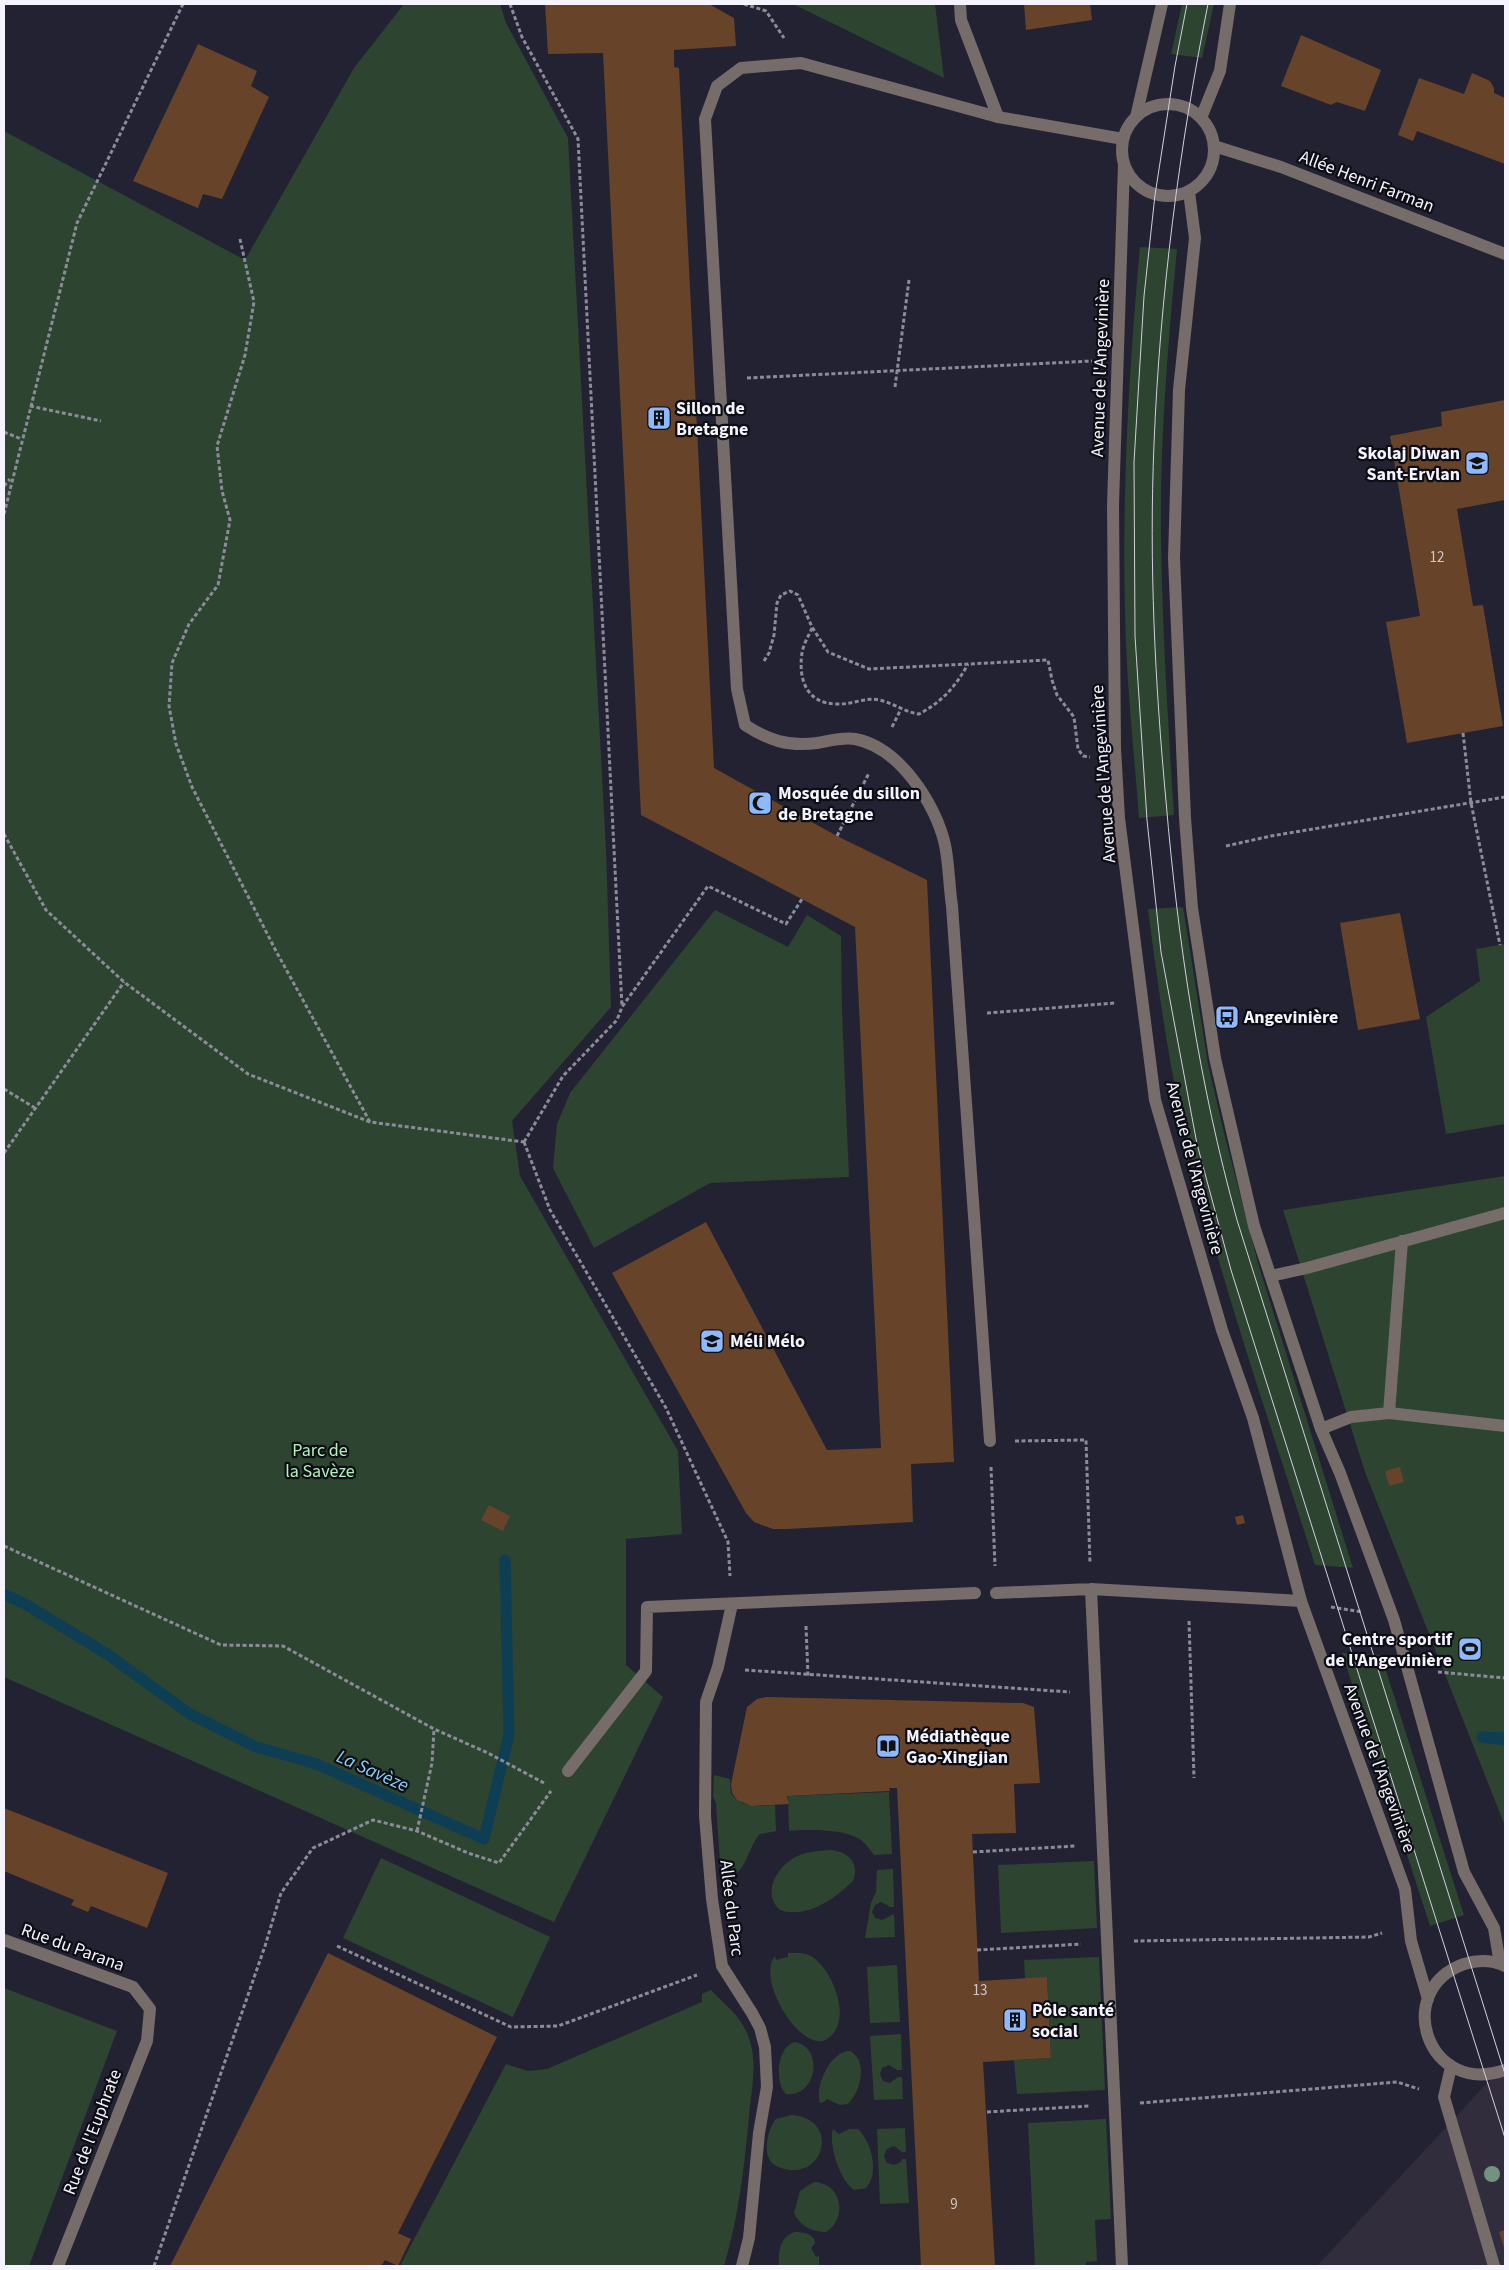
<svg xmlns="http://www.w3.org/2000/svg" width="1509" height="2270" viewBox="0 0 1509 2270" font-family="'Source Sans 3',sans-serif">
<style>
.commercial{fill:#312d3d}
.green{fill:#2d4431}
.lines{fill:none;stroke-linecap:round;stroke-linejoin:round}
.stream{stroke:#0d3e54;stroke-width:11}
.building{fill:#664329}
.path{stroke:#8c8b99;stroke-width:3;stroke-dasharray:4 2.5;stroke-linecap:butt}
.service{stroke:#766c69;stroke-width:12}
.pedestrian{stroke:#766c69;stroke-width:12}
.minor{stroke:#766c69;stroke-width:12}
.tram{stroke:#d1d0dd;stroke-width:1}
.tree{fill:#72937f}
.labels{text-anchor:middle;stroke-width:4.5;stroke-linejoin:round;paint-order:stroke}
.number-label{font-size:15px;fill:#d0c7ca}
.street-label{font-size:18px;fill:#f4f3ff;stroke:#0d0d14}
.poi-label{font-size:18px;font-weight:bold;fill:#f4f3ff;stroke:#0d0d14;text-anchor:start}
.park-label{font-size:18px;fill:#b3f0bd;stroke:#0d0d14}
.water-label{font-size:19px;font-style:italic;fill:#88d3fa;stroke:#0d0d14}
</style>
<rect width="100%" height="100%" fill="#232233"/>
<path class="commercial" d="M1505,2064v202h-188z"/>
<path class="green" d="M404,4h96l6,19 62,115 38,712 5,157 -99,114 8,55 158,275 4,83 -56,5v126l37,32 -109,225 -550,-245v-1546l241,129 109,-192z
M793,4h142l9,74z
M1182,4h32l-12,54 -31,-4z
M1140,247l37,2c-9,94 -17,189 -16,283 1,95 7,189 13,283l-35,3c-5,-68 -13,-138 -14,-207 -3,-122 4,-243 15,-364z
M1183,907l25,157 17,73 33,126 95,305 -38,-3c-47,-149 -100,-298 -134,-450 -15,-68 -24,-137 -33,-206z
M715,910l73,37 19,-32 34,21 1,75 7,166 -139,6 -116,65 -41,-80 4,-44 13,-31z
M1505,944v180l-59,10 -20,-117 54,-36 -4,-32z
M1505,1176v650l-140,-354 -82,-262z
M1342,1653l39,2 83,260 -34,11z
M714,1775l16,4 1,15c13,15 26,12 44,11l1,26 -16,3c-13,13 -14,47 -39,43l-5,-73 -3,-8z
M889,1792l3,62 -18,1c-4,-5 -8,-11 -13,-15 -15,-11 -53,-11 -72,-9l-1,-35z
M830,1850c18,1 30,13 23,31 -19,18 -46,38 -73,29 -20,-18 -1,-47 20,-55 9,-4 20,-4 30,-5z
M381,1858l169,79 -37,80 -170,-79z
M1094,1861l3,67 -96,5 -3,-68z
M893,1869l1,38h-4l-9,-5 -6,3 -3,7 3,6 7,2 12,-6 1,23 -30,1 6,-35 5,-11 1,-22z
M788,1953c8,0 16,-1 23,3 22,13 43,66 16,83 -25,16 -72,-60 -52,-83l1,4 12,-3z
M1099,1957l6,133 -88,4 -3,-34 37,-2 -4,-80h-22l-1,-18z
M897,1965l3,57 -30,1 -3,-56z
M4,1988l113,43 -88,235h-25z
M711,1990c14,15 31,27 38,48 9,26 2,52 0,79 -5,52 -10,98 -25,149h-324l106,-202 22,7 19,-2 155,-67v-8z
M901,2034l1,36h-5l-8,-5 -7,3 -2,6 3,7 7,2 8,-6h4l1,22 -29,1 -4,-64z
M795,2042c30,6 21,56 -9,52 -12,-11 -9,-48 9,-52z
M850,2051c19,10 10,42 -2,53l-8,1 -13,-6 -3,3 -4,1c-6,-16 11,-53 30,-52z
M791,2115c50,3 34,67 -10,53 -9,-3 -12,-7 -14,-16 -1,-11 2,-25 9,-33z
M1106,2119l5,100 -16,1 2,41 -11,1v4h-51l-7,-143z
M905,2128l1,24h-4l-8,-6 -7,3 -3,7 3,7 7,2 7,-3 1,-3h4l3,44 -29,1 -3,-75z
M833,2129l6,5 10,-5h9c13,12 22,44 8,59l-12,2c-14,-9 -26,-46 -21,-61z
M814,2182c28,1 34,36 12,50 -14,0 -26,-6 -32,-19l6,-22z
M795,2232c8,0 20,2 20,11l-4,5 5,9 3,-1v10h-40c-1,-14 1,-30 16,-34z"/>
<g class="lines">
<path class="stream" d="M4,1594l21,10 82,50 83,60 66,33 58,16 170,76 25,-105 -4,-174
M1505,1738l-23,-1 23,3"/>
</g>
<path class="building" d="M545,4h164l25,14 2,28 -62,4v17l5,1 35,700 123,68 90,44 27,582 -43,2 2,58 -125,7h-15l-19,-7 -8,-9 -134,-240 94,-51 121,228 54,-2 -26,-521 -214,-112 -38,-762 -55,1z
M1024,4h66l2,16 -66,10z
M1301,35l80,35 -16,41 -28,-9 -6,3 -50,-19z
M198,44l59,27 -6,15 18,11 -47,102 -19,-5 -5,14 -65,-27z
M1472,73l18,8 4,7v5l11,5v66l-88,-33 -4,10 -15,-6 21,-57 45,16z
M1505,400v100l-48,9 16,97 10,-1 20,121 -96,17 -21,-121 34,-6 -30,-180 52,-10 -1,-14z
M1400,913l20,106 -62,11 -18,-107z
M1400,1467l4,15 -15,4 -4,-15z
M489,1505l21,11 -7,15 -22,-11z
M1243,1515l2,8 -8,2 -2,-8z
M766,1697l257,6 11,4 6,76 -26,1 2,49 -44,1 7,147 68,-4 4,81 -68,4 12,204h-74l-24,-478h-8l1,3 -103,5 2,8 -38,2 -14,-6 -5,-7 -1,-9 16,-77 10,-8z
M4,1808l164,65 -21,55 -56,-22 -3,6 -17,-7 3,-5 -70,-29z
M328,1953l169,84 -99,196 13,6 -13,27 -13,-6 -4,6h-211z
M1505,2230v21l-6,-19z"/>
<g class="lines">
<path class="path" d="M510,4l12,33 56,102 44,868
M744,4l22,7 18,27
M240,239l14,63 -9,53 -28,91 5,45 8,29 -12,65 -29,39 -17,39 -3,43 7,38 16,43 84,164 94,171
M747,378l345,-17
M895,387l14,-107
M30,406l71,15
M4,432l17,7
M4,486l6,-7
M4,514l73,-291 106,-219
M812,628c-3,7 -9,17 -10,25 -4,27 5,51 35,51 14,1 28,-7 42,-4 15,3 25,12 40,14 23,-12 37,-28 49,-50
M764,661l5,-8 5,-18 3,-32 4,-8 9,-4 8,4 14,32 16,25 41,17 179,-9 4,20 5,15 17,22 4,32 5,7 7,1
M892,727l9,-18
M1463,733l8,70 29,142
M4,834l42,76 78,72 124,92 122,48 154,20
M837,836l32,-63
M1226,846l45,-10 234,-39
M987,1013l128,-10
M4,1089l31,19
M524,1142l26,68 116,198 62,134 2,34
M524,1142l39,-66 54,-56 5,-13 86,-121 78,38 16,-25
M4,1153l120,-171
M1015,1441l71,-1 4,123
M991,1467l4,99
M4,1546l217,99 62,1 151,83 54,24 56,30
M1331,1607l31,5
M1189,1621l5,157
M806,1626l2,50
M745,1670l325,22
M1438,1672l67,6
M417,1831l15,-68 2,-34
M973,1852l103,-6
M1134,1941l235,-4 13,-4
M337,1946l174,81 47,-1 139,-51
M977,1950l104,-6
M1140,2103l257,-21 22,7
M987,2112l102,-6
M154,2266l111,-320 16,-53 32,-45 60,-28 44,11 51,22 31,10 52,-72"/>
<path class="service" d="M1271,1276l36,-8 198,-55
M1389,1413l13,-172
M1321,1429l30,-12 38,-4 116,13
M990,1441l-38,-535c-3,-20 -3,-42 -7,-61 -9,-41 -46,-98 -90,-106 -13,-2 -26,2 -38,4 -29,4 -49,-3 -72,-18l-8,-36 -32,-570 12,-33 24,-18 60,-5 197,54 125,22
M732,1604l-14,63 -12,35 -1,114 7,83 10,67 30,47 8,15 5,19 2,40 -8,46 -10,105 -7,28"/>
<path class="pedestrian" d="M1091,1589l31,677
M996,1593l95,-4 210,12
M568,1771l78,-100 1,-64 328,-14"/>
<path class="minor" d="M960,4l1,16 37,97
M1122 150a46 46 0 1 1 92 0a46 46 0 1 1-92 0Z
M1136,117l26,-113
M1201,118l19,-47 10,-67
M1214,146l67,21 224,87
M1124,164l-11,341 2,243 4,70 36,282 67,230 31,88 48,183 104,288 6,52 17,58
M1189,192l6,46 -16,152 -5,168 11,260 7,90 23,150 39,168 67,203 19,44 54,147 70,252 30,56 6,36
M4,1940l129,47 17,22 -3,32 -89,225
M1505,1966c-13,-6 -28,-6 -41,-2 -72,26 -37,133 41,106
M1451,2067l-7,30 50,169"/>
<path class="tram" d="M1187,4l-12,62 -20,129 -11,101 -10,166 1,174 12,184 14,132 36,192 34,126 274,868
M1208,4c-29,145 -48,292 -54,440 -5,119 1,239 12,357 12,142 33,282 71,419l268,854"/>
</g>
<circle class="tree" cx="1492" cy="2174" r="8"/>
<defs>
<g id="building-square" transform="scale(1.25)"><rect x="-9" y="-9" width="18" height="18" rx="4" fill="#8fb8fd" stroke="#0d0d14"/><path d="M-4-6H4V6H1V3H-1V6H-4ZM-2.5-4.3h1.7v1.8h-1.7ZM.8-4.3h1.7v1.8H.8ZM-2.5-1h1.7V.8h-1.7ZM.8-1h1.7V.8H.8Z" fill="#111"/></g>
<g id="school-square" transform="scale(1.25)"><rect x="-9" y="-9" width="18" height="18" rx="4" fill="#8fb8fd" stroke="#0d0d14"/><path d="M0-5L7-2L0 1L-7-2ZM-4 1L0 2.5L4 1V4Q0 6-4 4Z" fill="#111"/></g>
<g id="mosque-square" transform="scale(1.25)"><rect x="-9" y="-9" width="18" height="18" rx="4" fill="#8fb8fd" stroke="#0d0d14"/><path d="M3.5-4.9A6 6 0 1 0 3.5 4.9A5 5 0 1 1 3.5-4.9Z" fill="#111"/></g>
<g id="bus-square" transform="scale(1.25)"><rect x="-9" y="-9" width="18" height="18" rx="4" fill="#8fb8fd" stroke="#0d0d14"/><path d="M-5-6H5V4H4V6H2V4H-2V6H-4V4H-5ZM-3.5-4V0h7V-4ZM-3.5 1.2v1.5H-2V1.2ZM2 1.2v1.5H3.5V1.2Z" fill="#111"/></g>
<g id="stadium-square" transform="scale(1.25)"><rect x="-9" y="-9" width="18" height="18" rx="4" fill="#8fb8fd" stroke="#0d0d14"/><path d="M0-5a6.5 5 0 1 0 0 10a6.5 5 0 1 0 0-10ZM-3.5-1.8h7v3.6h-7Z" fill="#111"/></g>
<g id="library-square" transform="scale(1.25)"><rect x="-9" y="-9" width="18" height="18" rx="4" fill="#8fb8fd" stroke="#0d0d14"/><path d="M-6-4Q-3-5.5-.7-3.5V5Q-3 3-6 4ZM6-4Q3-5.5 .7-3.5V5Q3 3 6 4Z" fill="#111"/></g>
</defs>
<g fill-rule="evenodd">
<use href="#building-square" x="659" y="418"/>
<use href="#school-square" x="1477" y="463"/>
<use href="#mosque-square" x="760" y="803"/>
<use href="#bus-square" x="1227" y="1017"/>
<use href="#school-square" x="712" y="1341"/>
<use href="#stadium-square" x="1470" y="1649"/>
<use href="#library-square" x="888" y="1746"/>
<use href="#building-square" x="1015" y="2020"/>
</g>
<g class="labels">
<g class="number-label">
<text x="1437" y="562">12</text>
<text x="980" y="1995">13</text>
<text x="954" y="2209">9</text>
</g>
<g class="street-label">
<text transform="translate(1367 181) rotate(21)" y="6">Allée Henri Farman</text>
<text transform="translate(1100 368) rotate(-88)" y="6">Avenue de l'Angevinière</text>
<text transform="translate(1103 774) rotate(-94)" y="6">Avenue de l'Angevinière</text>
<text transform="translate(1195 1168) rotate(75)" y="6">Avenue de l'Angevinière</text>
<text transform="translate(1380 1768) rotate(70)" y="6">Avenue de l'Angevinière</text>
<text transform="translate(732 1908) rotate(83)" y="6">Allée du Parc</text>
<text transform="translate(73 1947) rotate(20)" y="6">Rue du Parana</text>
<text transform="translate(92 2132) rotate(-69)" y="6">Rue de l'Euphrate</text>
</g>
<g class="poi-label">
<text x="676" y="414">Sillon de<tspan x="676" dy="21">Bretagne</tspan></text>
<text x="1460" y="459" text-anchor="end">Skolaj Diwan<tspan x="1460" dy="21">Sant-Ervlan</tspan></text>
<text x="778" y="799">Mosquée du sillon<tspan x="778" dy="21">de Bretagne</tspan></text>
<text x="1244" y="1023">Angevinière</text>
<text x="730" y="1347">Méli Mélo</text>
<text x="1452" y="1645" text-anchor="end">Centre sportif<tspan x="1452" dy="21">de l'Angevinière</tspan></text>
<text x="906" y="1742">Médiathèque<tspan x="906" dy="21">Gao-Xingjian</tspan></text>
<text x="1032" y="2016">Pôle santé<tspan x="1032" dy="21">social</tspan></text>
</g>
<g class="park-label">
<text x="320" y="1456">Parc de<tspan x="320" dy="21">la Savèze</tspan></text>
</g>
<g class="water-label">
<text transform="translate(373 1770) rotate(24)" y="7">La Savèze</text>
</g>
</g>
<rect width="1509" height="2270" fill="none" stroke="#f4f3ff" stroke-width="10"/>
</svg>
